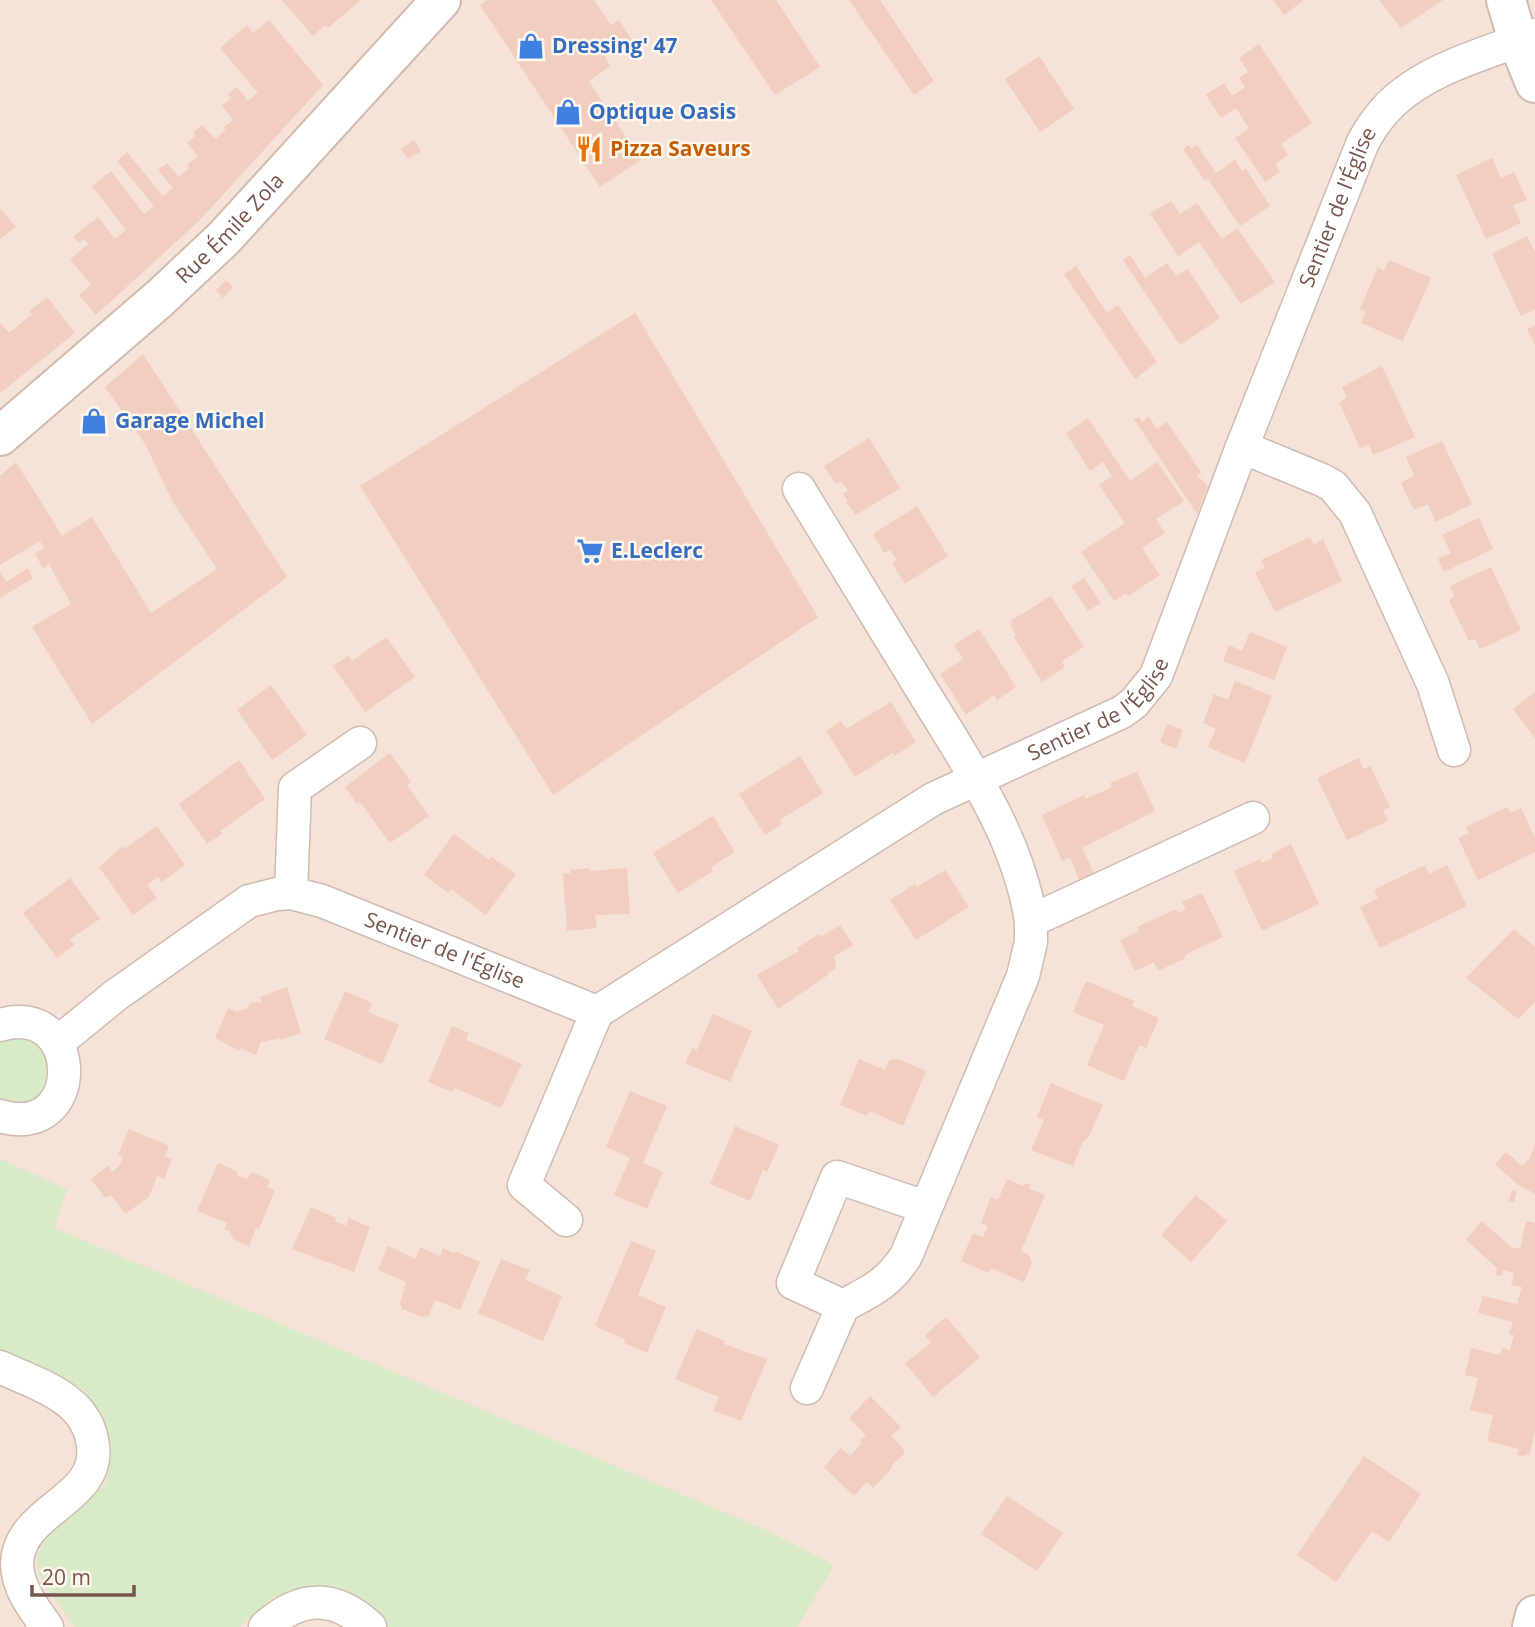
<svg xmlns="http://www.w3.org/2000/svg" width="1535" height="1627" viewBox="0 0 1535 1627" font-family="'Open Sans',sans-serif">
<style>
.residential{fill:#f4e3d6}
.green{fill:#d8eac6}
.building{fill:#f1cebf}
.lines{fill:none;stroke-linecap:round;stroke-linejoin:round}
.minor-casing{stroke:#d0bbb0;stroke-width:35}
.tertiary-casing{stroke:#d0bbb0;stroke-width:42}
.secondary-casing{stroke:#d3baae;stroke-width:42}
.minor{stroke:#fff;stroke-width:32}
.tertiary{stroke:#fff;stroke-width:38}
.secondary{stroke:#fff;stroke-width:38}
.labels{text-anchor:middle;stroke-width:5;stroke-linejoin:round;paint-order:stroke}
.shop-label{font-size:21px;font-weight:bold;fill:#366cbe;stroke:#fff7ee;text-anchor:start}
.food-label{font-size:21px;font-weight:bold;fill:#c56008;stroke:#fff7ee;text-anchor:start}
.street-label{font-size:21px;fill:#76564c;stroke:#fff7ee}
</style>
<rect width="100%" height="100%" fill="#fcf2e8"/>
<path class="residential" d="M0,0h1535v1627h-1535z"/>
<path class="green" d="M32,1034l24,31 -15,36 -41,4v-69z
M0,1159l67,30 -13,39 714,303 66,34 -37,62h-409l-25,-26 -37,-15 -26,1 -27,10 -33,30h-166l-35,-52 -2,-20 12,-19 57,-52 6,-38 -9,-29 -21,-29 -82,-36z"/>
<path class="building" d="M282,0h79l-33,28 -3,-3 -12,11z
M487,0h107l17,25 8,-5 13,20 -27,17 5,9 -21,15 52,79 -41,27 -120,-182z
M711,0h65l44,67 -45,28z
M849,0h31l54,81 -20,14z
M1273,0h31l-20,15z
M1379,0h64l-42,28z
M269,20l54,65 -123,135 -104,95 -17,-20 12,-10 -21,-26 18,-15 -4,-5 -5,4 -6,-6 25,-20 17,22 11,-9 -34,-44 19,-15 33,43 10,-8 -37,-45 10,-9 36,44 10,-8 -15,-18 9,-7 12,14 10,-9 -2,-3 11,-9 -11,-13 9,-8 -3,-3 9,-7 13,14 11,-9 -3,-2 10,-8 -11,-14 9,-8 -3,-4 9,-7 11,14 10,-8 -38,-45 27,-23 6,8z
M1259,44l53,79 -31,21 7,11 -13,9 5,8 -15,10 -30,-44 14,-10 -13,-20 -15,10 -15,-23 18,-12 8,13 13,-9 -6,-9 9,-6 -9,-14z
M1039,56l35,53 -34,23 -35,-53z
M414,140l7,11 -13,8 -7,-10z
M1189,145l2,4 6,-4 19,28 19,-13 7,11 4,-2 24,37 -30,20 -32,-47 -3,2 -22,-32z
M1492,158l9,20 13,-6 13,28 -14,5 8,18 -35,16 -30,-64z
M1171,201l9,13 17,-11 25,36 15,-11 38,54 -34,22 -42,-62 -21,14 -28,-43z
M0,208l16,19 -16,12z
M1527,236l8,16v57l-14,7 -29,-62z
M1130,255l15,23 22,-15 9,13 12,-7 32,49 -40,27 -57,-85z
M1389,260l42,18 -28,63 -42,-18 5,-11 -6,-3 18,-42 6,4z
M1076,266l31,47 11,-8 39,57 -22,17 -71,-105z
M226,280l7,7 -10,11 -7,-8z
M47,297l28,36 -75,60v-70l9,10 23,-19 -3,-3z
M635,313l183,304 -265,178 -193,-309z
M1535,325v20l-8,-16z
M143,354l144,223 -195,147 -60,-97 39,-23 -22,-40 -6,4 -8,-14 9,-6 -4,-7 -40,24v-89l16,-14 46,74 30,-19 59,96 66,-44 -44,-67 -28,-58 -40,-57z
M1382,366l33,71 -42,18 -4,-11 -9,4 -21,-46 8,-4 -5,-11z
M1139,417l3,5 7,-5 8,12 10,-7 34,50 -4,3 11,11 -11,28 -63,-95z
M1088,418l42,63 27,-19 27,39 -28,18 9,14 -23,15 18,27 -32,21 -2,-3 -12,8 -33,-49 44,-29 -26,-38 13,-9 -9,-14 -13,9 -24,-38z
M869,438l31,50 -44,27 -10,-13 2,-1 -5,-7 5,-3 -7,-10 -5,3 -12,-18z
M1442,441l30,63 -36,18 -8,-18 -14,6 -13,-27 13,-8 -8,-18z
M917,506l31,50 -43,28 -13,-21 5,-3 -7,-10 -6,3 -11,-19z
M1479,518l14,31 -49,23 -6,-13 13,-6 -9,-18z
M1310,537l4,8 9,-6 19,42 -67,31 -20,-40 10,-4 -4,-8z
M1491,567l30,63 -41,19 -5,-10 -6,2 -17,-34 -3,-7 6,-3 -5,-11z
M28,568l5,10 -33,20v-27l6,11z
M1084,578l17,25 -13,8 -17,-25z
M1051,596l33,51 -22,14 3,6 -23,15 -28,-45 2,-2 -5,-9 1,-6z
M979,629l37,58 -19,13 -3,-5 -28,20 -26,-41 23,-15 -9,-14z
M1250,632l37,15 -13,33 -51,-19 6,-16 13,6z
M386,637l29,40 -50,35 -32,-46 15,-10 4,5z
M1235,681l37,15 -27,67 -37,-16 8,-18 -13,-6 11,-29 14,6z
M271,685l36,50 -35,25 -35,-50z
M1535,692v46l-22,-29z
M891,702l25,40 -21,14 -2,-3 -38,24 -29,-46 15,-10 5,8z
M1167,724l16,6 -7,19 -16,-7z
M390,753l21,29 -4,3 22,31 -39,27 -30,-41 -3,2 -12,-17z
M800,756l23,37 -43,27 2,4 -17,11 -26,-41z
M1359,758l4,11 7,-3 18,37 2,4 -7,3 5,11 -41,19 -30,-62z
M239,760l26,39 -45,32 2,3 -15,10 -28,-40z
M1137,772l18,39 -73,37 13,27 -15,7 -10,-25 -8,4 -20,-46 42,-20 2,4 26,-12 -2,-4z
M1507,807l3,6 11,-5 14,30v14l-57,28 -20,-42 11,-5 -3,-6z
M713,816l22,36 -24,15 2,4 -35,22 -25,-40z
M157,826l28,39 -23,17 -4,-5 -11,8 10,13 -24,17 -34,-48 23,-20 2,2z
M454,834l35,26 2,-3 25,17 -30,41 -35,-26 -3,4 -24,-18z
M1291,844l28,60 -57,27 -28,-60 26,-12 2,4 11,-5 -2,-4z
M1425,865l4,9 18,-9 20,41 -87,42 -20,-41 18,-9 -4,-8z
M590,868v3l37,-3 3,46 -35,1 2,13 -30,3 -4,-57 8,-1 -1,-3z
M945,870l24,37 -53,33 -26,-40 25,-16 2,3z
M70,878l30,41 -30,20 4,6 -17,13 -34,-45z
M1202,893l21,44 -37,17 -2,5 -26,12 -4,-9 -19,9 -15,-31 19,-9 -2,-4 39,-18 2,4 8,-3 -4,-8z
M840,925l13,20 -20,12 3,5 -1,7 -8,4 1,2 -50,34 -21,-34 42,-24 -2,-3 22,-14 2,3z
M1514,929l21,18v55l-17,17 -52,-41z
M1086,981l48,20 -2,5 27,12 -13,30 -7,-3 -15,36 -37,-16 17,-40 -31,-13z
M287,987l14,46 -20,7v-2l-20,4 -5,13 -16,-7v3l-25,-13 13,-30 9,4 11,-4 1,-4 5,-2 8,1 -2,-6z
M345,991l27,12 -4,9 31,13 -17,39 -58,-25z
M713,1014l39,17 -22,51 -45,-19 7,-15 5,2z
M452,1026l17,7 -3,7 56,24 -21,44 -46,-20 -2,4 -25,-10z
M859,1059l26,11 5,-10 8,-1 28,12 -23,55 -33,-15 -3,5 -27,-11z
M1051,1083l52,22 -15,33 -5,3 -10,25 -42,-16 13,-30 -7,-3z
M630,1091l37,15 -24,57 20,9 -16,37 -33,-14 16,-37 -24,-11z
M735,1126l44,19 -12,27 -4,-2 -13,31 -40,-17z
M129,1129l40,17 -4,10 7,3 -8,20 -7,-3 -8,21 -24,17 -14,-19 -6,3 -14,-19 17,-13 4,6 7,-6 4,-9 -5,-2z
M1535,1144v50l-18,-10 -22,-20 11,-12 16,14 8,-8z
M218,1163l18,8 2,5 10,3 3,-7 19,8 -3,7 8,3 -16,39 -3,-1 -7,18 -16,-7 -3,-8 -6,-2 3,-6 -30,-12z
M1007,1179l16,7 1,-3 7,2 -2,4 16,6 -24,56 8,4 3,8 -8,19 -33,-14 -2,5 -28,-12 12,-28 10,4 5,-11 -7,-3 10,-26 7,3z
M1512,1190l5,1 -3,11 -5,-1z
M1196,1195l31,26 -36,41 -30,-27z
M311,1207l25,11 -1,3 11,5 3,-8 21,9 -16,45 -62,-23z
M1482,1221l29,26 9,2 6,-28 9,2v207l-5,23 -6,3 -7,-1 2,-6 -32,-8 6,-26 -23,-5 8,-32 -13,-3 6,-27 29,7 2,-7 8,2 4,-15 -5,-1 4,-12 -35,-9 5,-17 34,8 5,-17 -11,-2 3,-12 -11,-3 -1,6 -6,-1 1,-7 -31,-28z
M631,1241l25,10 -18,44 28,12 -19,46 -23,-10 2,-3 -31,-14z
M388,1246l28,13 4,-12 20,9 3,-8 11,5 1,-2 25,11 -20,48 -25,-10 -6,15 -6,2 -21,-8 -2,-6 6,-21 -28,-12z
M501,1259l29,11 -5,10 37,16 -19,45 -65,-28z
M946,1317l34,40 -47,40 -28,-34 26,-20 -6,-8z
M697,1329l28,12 -1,3 43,15 -26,62 -28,-11 6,-13 -44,-18z
M870,1396l31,31 -10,9 13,13v5l-13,12 1,2 -19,20 -6,-6 -13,14 -30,-29 17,-19 9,8 11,-12v-4l5,-5 -17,-17z
M1364,1456l57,38 -32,48 -17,-11 -36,51 -39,-27z
M1007,1496l56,37 -26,38 -56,-37z"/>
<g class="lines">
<g class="minor-casing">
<g id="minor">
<path d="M1242,447l80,33 11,6 22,27 78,171 21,66"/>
<path d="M799,489c41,67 82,134 123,201 44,72 96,146 109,231l222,-103"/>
<path d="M291,893l4,-105 65,-45"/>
<path d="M0,1025c85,-25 86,117 0,91"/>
<path id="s1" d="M57,1043l59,-48 133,-94 28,-7 14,-1 31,8 275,111 336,-213 189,-87 12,-9 22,-27 86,-229 121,-305c5,-9 11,-19 18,-27 35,-44 103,-61 154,-80"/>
<path d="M925,1207l-88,-30 -44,106 50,23c28,-15 45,-22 63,-50l117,-280 8,-34v-21"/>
<path d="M566,1220l-42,-35 73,-173"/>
<path d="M0,1367c38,18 87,30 93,78 8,56 -76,64 -76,120 1,24 17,44 30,62"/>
<path d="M807,1388l36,-82"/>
<path d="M265,1627c35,-32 69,-33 105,0"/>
</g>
</g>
<g class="tertiary-casing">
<path id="tertiary" d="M1506,0l12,41 17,42
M1532,1627l3,-12"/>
</g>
<g class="secondary-casing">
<g id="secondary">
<path id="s2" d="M0,436l159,-137 65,-61 217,-238"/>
</g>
</g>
<use href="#minor" class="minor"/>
<use href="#tertiary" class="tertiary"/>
<use href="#secondary" class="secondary"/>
</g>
<defs>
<g id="shop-bare" transform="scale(2.1)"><path d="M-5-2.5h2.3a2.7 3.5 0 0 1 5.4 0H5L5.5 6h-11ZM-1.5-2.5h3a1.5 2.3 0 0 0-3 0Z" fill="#3f7fe0" stroke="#fff7ee" stroke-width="2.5" paint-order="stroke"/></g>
<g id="restaurant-bare" transform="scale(2.1)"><path d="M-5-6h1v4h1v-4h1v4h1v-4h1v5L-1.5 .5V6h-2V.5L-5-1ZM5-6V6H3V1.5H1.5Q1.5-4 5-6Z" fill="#e8710a" stroke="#fff7ee" stroke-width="2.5" paint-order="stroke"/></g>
<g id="supermarket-bare" transform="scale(2.1)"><path d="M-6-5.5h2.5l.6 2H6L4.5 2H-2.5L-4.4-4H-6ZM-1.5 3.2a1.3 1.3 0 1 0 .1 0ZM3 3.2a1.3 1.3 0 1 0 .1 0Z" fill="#3f7fe0" stroke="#fff7ee" stroke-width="2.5" paint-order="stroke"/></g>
</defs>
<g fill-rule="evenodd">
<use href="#shop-bare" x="531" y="46"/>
<use href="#shop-bare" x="568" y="112"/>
<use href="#restaurant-bare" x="589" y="149"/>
<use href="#shop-bare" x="94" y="421"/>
<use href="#supermarket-bare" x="590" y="551"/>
</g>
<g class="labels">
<g class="shop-label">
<text x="552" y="53">Dressing' 47</text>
<text x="589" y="119">Optique Oasis</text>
<text x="115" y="428">Garage Michel</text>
<text x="611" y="558">E.Leclerc</text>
</g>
<g class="food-label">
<text x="610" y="156">Pizza Saveurs</text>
</g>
<g class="street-label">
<text dy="7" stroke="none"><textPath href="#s1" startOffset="1769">Sentier de l'Église</textPath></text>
<text dy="7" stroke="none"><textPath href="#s2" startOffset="310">Rue Émile Zola</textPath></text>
<text dy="7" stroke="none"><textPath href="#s1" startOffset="1199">Sentier de l'Église</textPath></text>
<text dy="7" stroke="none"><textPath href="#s1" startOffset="446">Sentier de l'Église</textPath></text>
</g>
</g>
<path d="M32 1585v10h102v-10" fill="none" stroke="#76564c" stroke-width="3.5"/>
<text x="42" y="1585" font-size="21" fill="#76564c" stroke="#fff7ee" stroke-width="5" paint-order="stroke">20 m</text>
</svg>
